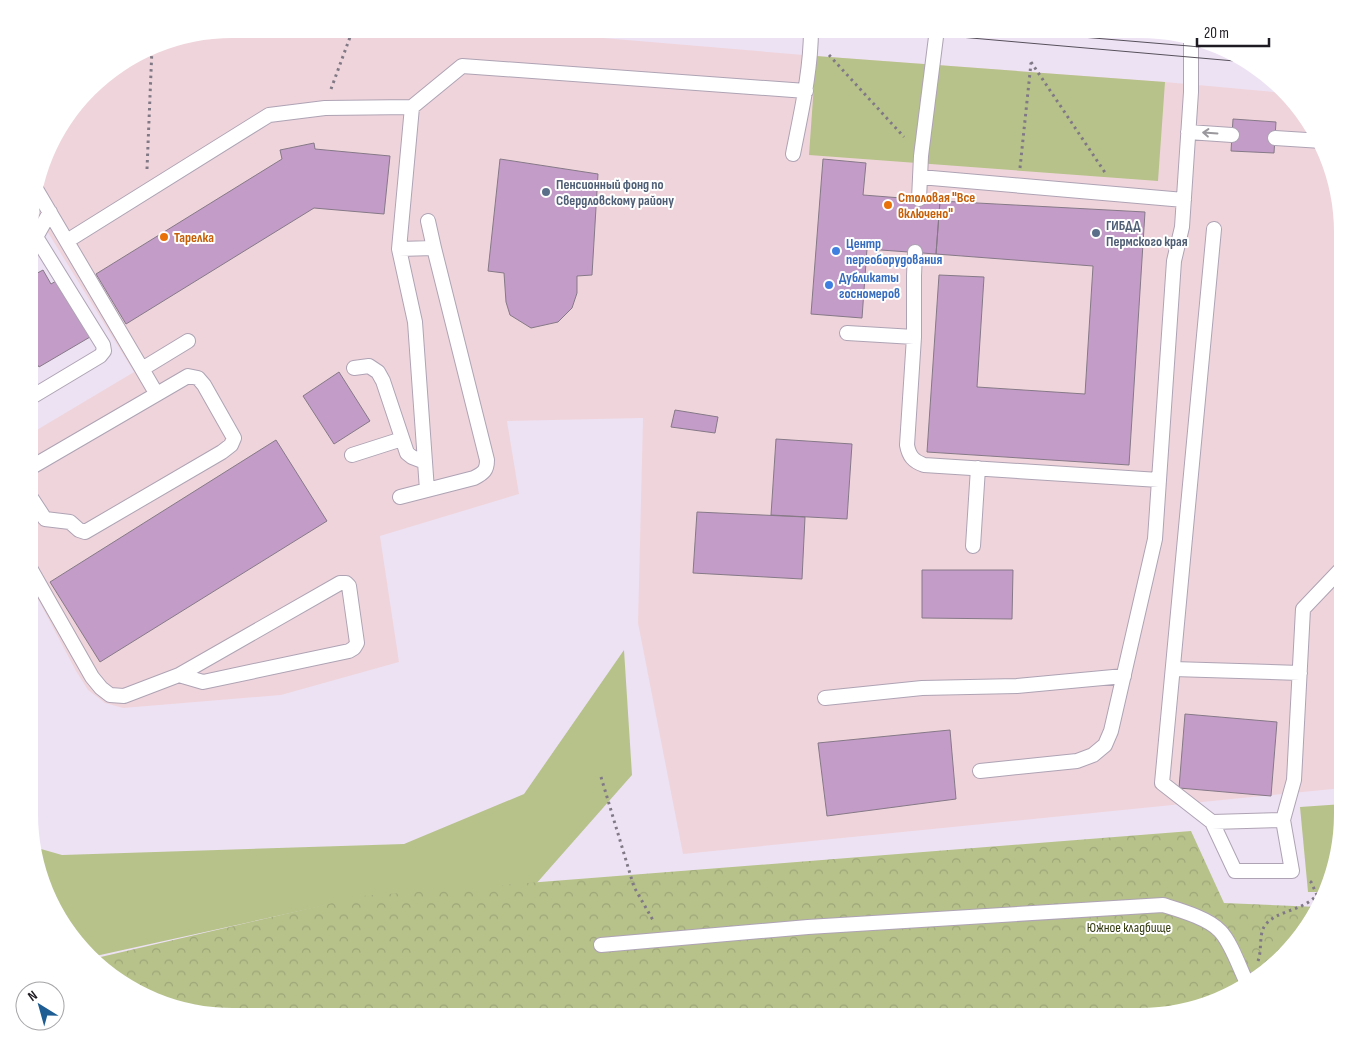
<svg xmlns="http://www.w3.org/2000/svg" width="1372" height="1046" viewBox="0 0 1372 1046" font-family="'Sofia Sans Condensed',sans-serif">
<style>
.commercial{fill:#efd5db}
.green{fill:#b7c28b}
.forest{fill:url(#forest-crowns)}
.building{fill:#c39cc8;stroke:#867987}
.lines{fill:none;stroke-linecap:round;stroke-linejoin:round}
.service-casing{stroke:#aea3b4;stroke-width:16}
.path{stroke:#807985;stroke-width:3;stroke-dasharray:2.5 4;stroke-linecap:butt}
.service{stroke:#fff;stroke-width:14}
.tram{stroke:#57515b;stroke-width:1}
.oneway{stroke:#9a989c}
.service-dot{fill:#5c6f8a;stroke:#fff;stroke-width:2}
.food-dot{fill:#e8710a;stroke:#fff;stroke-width:2}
.shop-dot{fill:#3f7fe0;stroke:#fff;stroke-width:2}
.labels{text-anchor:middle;stroke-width:4;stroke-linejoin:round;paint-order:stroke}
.service-label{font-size:14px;font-weight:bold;fill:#4e5e75;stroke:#fff;text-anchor:start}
.food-label{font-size:14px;font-weight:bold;fill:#c56008;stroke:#fff;text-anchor:start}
.shop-label{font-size:14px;font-weight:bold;fill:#366cbe;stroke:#fff;text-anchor:start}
.park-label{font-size:14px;fill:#343b10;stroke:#fff}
</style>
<defs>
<pattern id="forest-crowns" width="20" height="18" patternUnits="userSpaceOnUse" patternTransform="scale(1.25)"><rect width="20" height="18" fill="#b7c28b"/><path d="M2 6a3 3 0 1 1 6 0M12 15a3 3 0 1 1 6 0" fill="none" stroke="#9da678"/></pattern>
</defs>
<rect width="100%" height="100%" fill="#ede2f4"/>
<path class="commercial" d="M232,29h265l319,27 349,26 120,11 37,49 21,89v557l-660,66 -45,-231 5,-205 -136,3 12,73 -139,42 19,126 -118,33 -158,13 -18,-5 -17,-13 -12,-19 -46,-87v-25l3,-2 -3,-5v-118l104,-62 -103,-167 25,-75 42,-51 68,-39z"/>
<path class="green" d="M816,56l349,26 -7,99 -349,-26z
M624,650l8,125 -97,110 -176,13 -268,59 -41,-53 -16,-57 28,8 342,-11 120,-50z
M1343,804v24l-15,64h-20l-8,-85z"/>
<path class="forest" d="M1191,831l33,72 94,4 -25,41 -63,48 -90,21h-921l-65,-15 -56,-35 -6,-8 270,-63z"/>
<path class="building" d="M1233,119l43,3 -2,31 -43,-2z
M314,143l1,6 75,7 -6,58 -70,-6 -188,116 -30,-50 186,-115 -2,-9z
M500,159l98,15 -6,101 -15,1v17l-5,15 -14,14 -27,6 -21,-13 -4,-13 -2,-29 -16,-2z
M823,159l43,4 -3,32 77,6 -4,53 -69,-5 -5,69 -51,-4z
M940,201l205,11 -16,253 -202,-13 12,-177 45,2 -7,110 108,7 8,-128 -157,-12z
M43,270l8,14 5,-3 34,56 -51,30 -9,-14v-76z
M339,372l31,49 -36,23 -31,-48z
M675,410l43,7 -3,16 -44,-6z
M776,439l76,5 -5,75 -76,-4z
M276,440l51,81 -227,141 -50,-80z
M697,512l108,5 -3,62 -109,-6z
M922,570h91l-1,49 -90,-1z
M1185,714l92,8 -6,74 -92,-8z
M950,730l6,69 -129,17 -9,-73z"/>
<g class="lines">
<g class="service-casing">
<path id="service" d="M412,107l-13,142 16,73 12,168
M1188,132l44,3
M1275,138l47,3
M793,154c8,-41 18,-83 18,-125
M920,177l264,23
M36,189l106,180 46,-28
M919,199l2,-43 16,-127
M428,221l6,27
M1214,229l-52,554 50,39 71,-2 11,-40 9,-171 40,-42
M30,241l6,-4 14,-25
M67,241l202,-126 56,-7 87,-1 50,-41 344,25
M399,249l35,-1 53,212c0,10 -3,13 -13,18l-74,19
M847,333l67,4 -7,108c2,11 6,16 17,20l235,15 15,-219 8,-34 9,-135v-54
M914,337v-61l1,-24
M354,368l15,-2 9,6 5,9 24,72 5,4 13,5
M142,369l14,24
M30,398l70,-42 4,-5 -1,-6 -67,-108
M352,455l50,-16
M30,496l15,23 25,3 9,8 6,2 137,-80 9,-7 3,-7 -30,-53 -6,-7 -10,-2 -158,92
M973,546l5,-78
M30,568l62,109 9,11 9,7 14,1 55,-21 161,-92h6l3,3 8,57 -3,5 -5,3 -146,31 -24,-7
M1173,669l127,4
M825,698l97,-10 95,-2 107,-10
M980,771l97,-10 16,-6 12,-10 6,-14 44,-192 4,-59
M1212,822l23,49h57l-9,-51
M601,945l207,-18 355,-22c16,5 45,13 57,26 11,11 20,38 27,52"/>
</g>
<path class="path" d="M829,55l75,82
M1031,62l75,112
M331,89l22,-60
M1020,168l11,-105
M147,169l5,-121
M601,777l33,110 20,35
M1258,961c4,-10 1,-26 6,-34 10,-17 38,-15 53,-32l-6,-13 -3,-2"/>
<use href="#service" class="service"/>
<path class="tram" d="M868,29l378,33
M986,29l239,20"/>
</g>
<defs><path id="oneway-shaft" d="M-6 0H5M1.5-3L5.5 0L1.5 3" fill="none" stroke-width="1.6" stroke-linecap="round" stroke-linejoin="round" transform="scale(1.25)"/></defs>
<use class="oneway" href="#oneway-shaft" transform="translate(1210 133) rotate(-176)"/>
<g class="service-dot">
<circle cx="546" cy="192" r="5"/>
<circle cx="1096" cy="233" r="5"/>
</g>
<g class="food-dot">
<circle cx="888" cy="205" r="5"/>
<circle cx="164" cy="237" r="5"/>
</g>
<g class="shop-dot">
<circle cx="836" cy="251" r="5"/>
<circle cx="829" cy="285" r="5"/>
</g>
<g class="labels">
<g class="service-label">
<text x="556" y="189">Пенсионный фонд по<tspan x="556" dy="16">Свердловскому району</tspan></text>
<text x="1106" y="230">ГИБДД<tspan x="1106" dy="16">Пермского края</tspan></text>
</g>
<g class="food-label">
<text x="898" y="202">Столовая "Все<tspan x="898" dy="16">включено"</tspan></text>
<text x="174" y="242">Тарелка</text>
</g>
<g class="shop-label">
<text x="846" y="248">Центр<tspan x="846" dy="16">переоборудования</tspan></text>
<text x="839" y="282">Дубликаты<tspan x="839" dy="16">госномеров</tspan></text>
</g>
<g class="park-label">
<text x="1129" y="932">Южное кладбище</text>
</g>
</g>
<path d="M0 0H1372V1046H0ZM232 38H1140A194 194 0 0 1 1334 232V814A194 194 0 0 1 1140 1008H232A194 194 0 0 1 38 814V232A194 194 0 0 1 232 38Z" fill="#fff" fill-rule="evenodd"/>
<g transform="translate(40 1006) rotate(323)"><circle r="24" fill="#ffffff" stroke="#a5a4a7"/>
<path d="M0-4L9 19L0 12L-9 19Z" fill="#1e5d93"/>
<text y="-8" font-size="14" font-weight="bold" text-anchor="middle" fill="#1f1b22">N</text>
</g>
<path d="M1197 38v8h72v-8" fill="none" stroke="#1f1b22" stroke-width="2.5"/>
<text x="1204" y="38" font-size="15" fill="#1f1b22" stroke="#ffffff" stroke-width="4" paint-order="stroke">20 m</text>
</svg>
